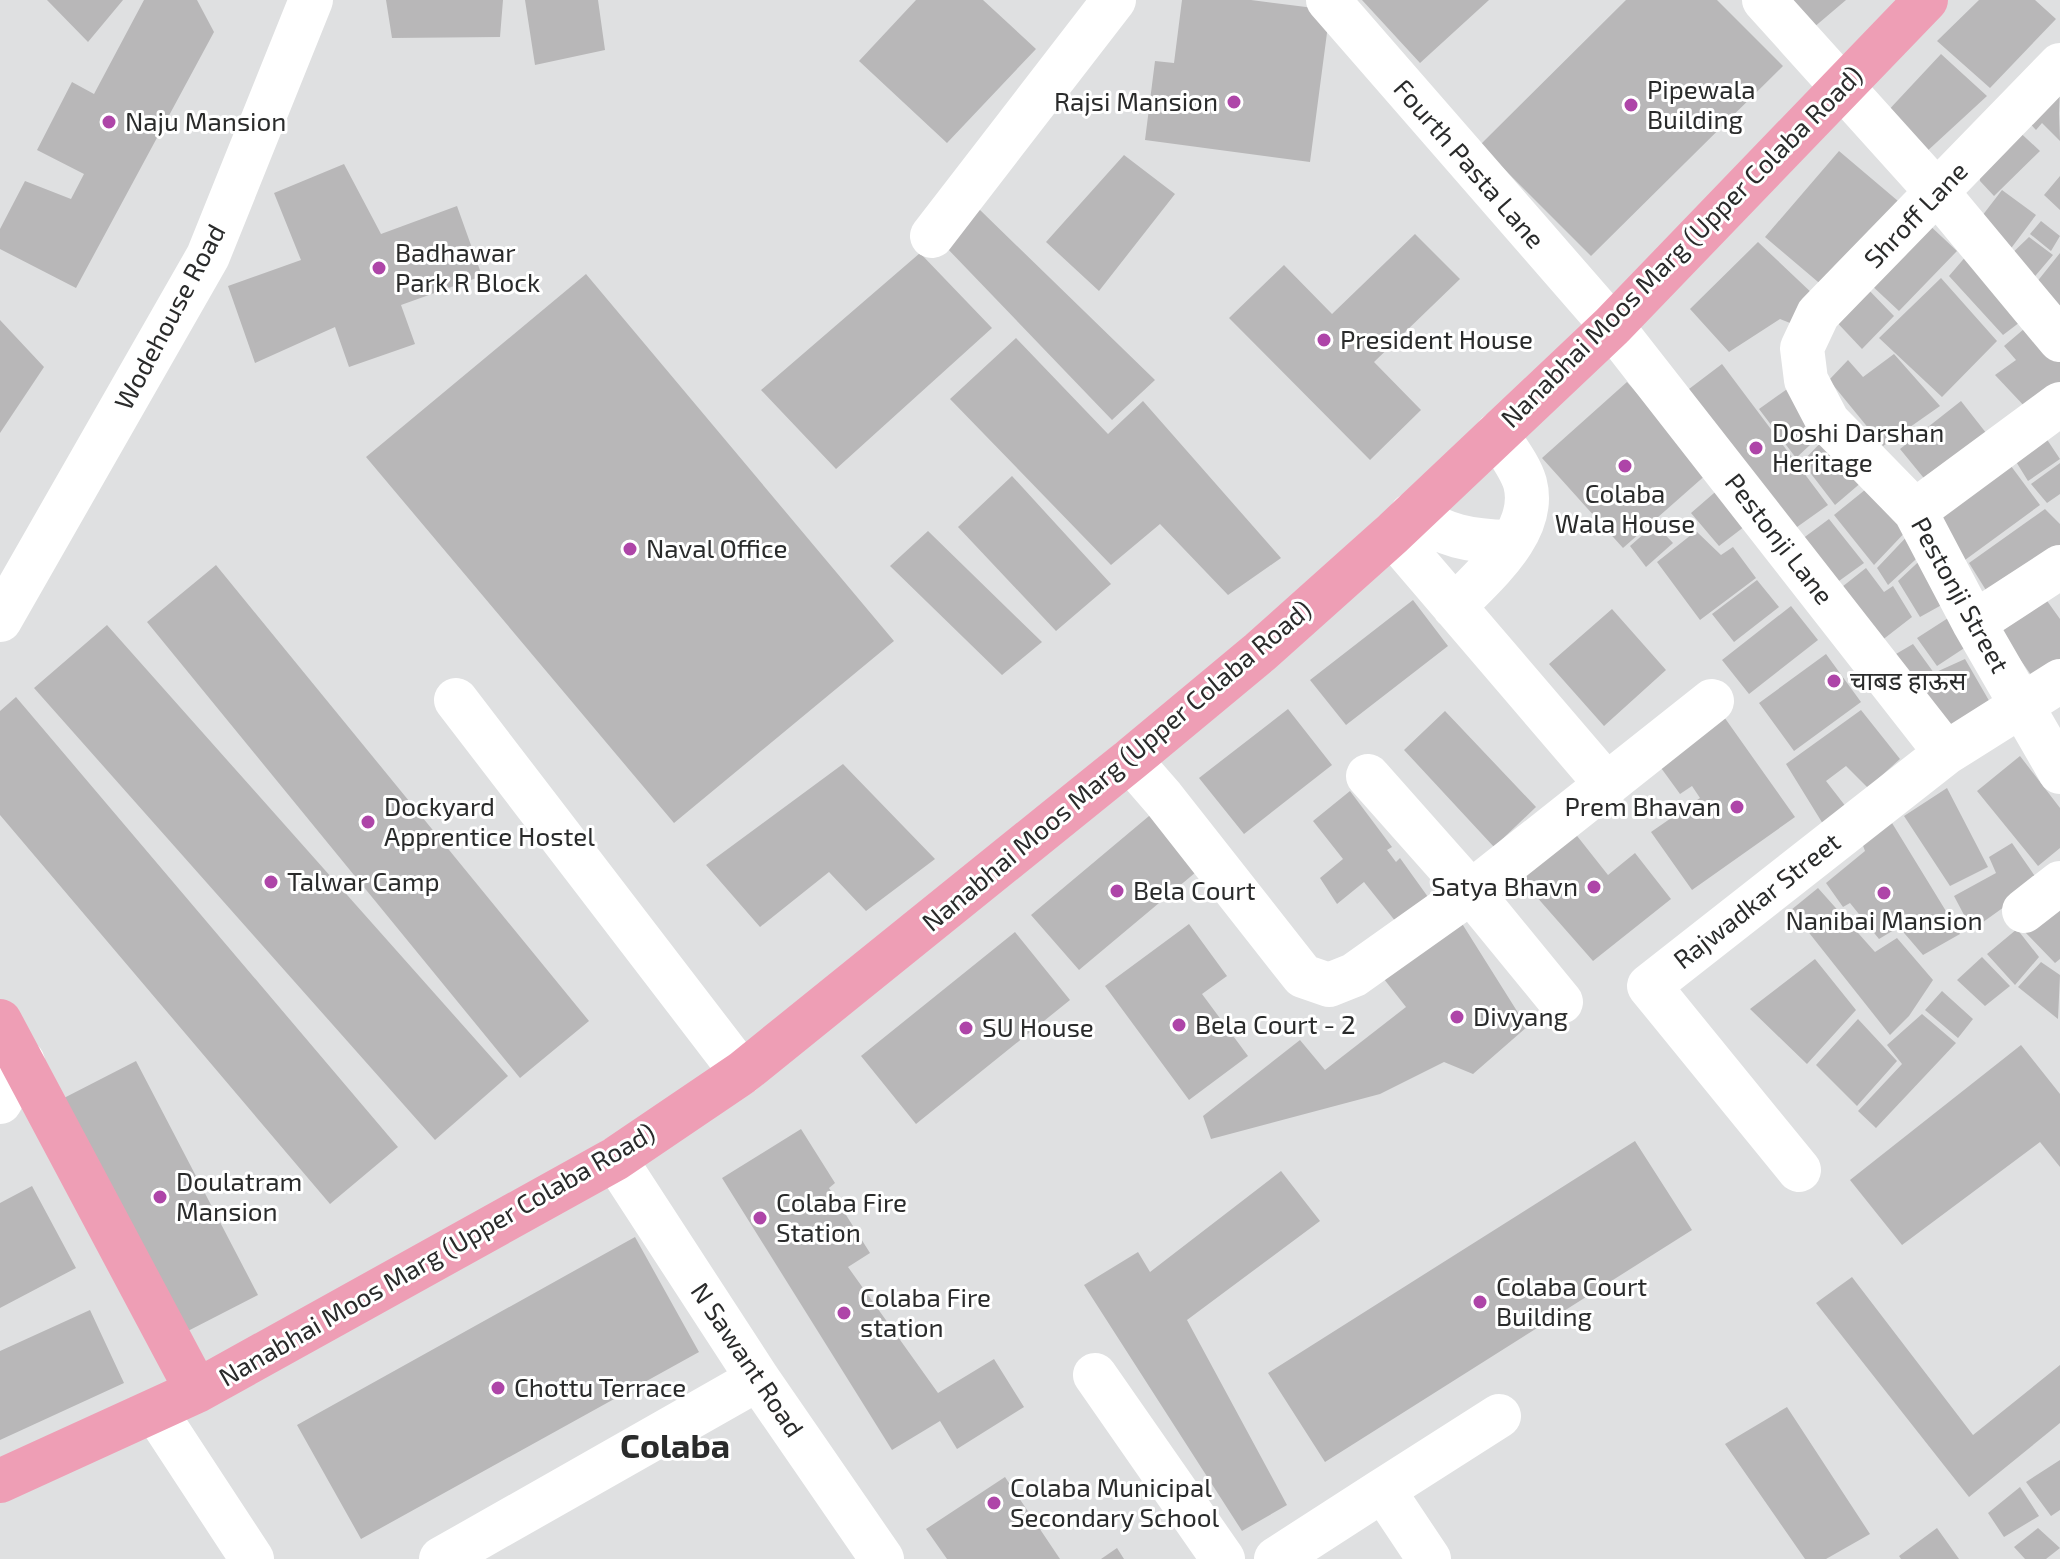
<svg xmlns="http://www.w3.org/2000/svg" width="2060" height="1559" viewBox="0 0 2060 1559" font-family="'Exo 2','Noto Sans Devanagari',sans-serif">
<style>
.building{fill:#b8b7b8}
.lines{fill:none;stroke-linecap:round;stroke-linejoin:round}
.minor{stroke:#fff;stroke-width:44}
.major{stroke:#ee9eb5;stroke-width:44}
.poi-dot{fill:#ae45a8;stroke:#fff;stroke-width:3}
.labels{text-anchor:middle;stroke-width:6;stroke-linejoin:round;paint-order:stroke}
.poi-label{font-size:26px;fill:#2a2b2b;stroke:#fff;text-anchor:start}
.street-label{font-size:26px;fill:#2a2b2b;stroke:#fff}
.district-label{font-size:34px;font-weight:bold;fill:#2a2b2b;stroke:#fff}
</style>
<rect width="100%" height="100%" fill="#dfe0e1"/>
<path class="building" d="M47,0h76l-35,42z
M144,0h53l17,32 -138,256 -76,-39v-20l25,-48 46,18 13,-25 -47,-24 35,-68 22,12z
M386,0h117l-3,37 -108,1z
M525,0h73l7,50 -70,15z
M916,0h67l53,49 -89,94 -88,-82z
M1182,0h69l79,10 -20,152 -165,-22 10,-79 19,2z
M1362,0h127l-69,63z
M1626,0h91l66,66 -192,190 -111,-111z
M1777,0h69l-40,34z
M1979,0h56l21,19 -66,69 -53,-47z
M1941,54l46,42 -63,58 -40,-39z
M2060,86l-1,27 1,28 -18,-18 -6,7 -13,-14z
M2013,126l27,25 -46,45 -14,-15 -1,-10z
M1839,151l59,50 -74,86 -59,-50z
M1124,155l51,39 -76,97 -53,-49z
M344,164l37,70 76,-28 25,70 -81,29 14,39 -66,23 -14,-40 -80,36 -27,-77 73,-26 -27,-67z
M2060,176v34l-16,-15z
M2002,190l34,25 -30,40 -34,-26z
M979,209l176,171 -43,40 -168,-175z
M2041,221l19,15 -9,15 -21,-17z
M1926,222l31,29 -58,60 -30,-28z
M1415,234l45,45 -86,83 47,48 -51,50 -141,-142 55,-53 48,49z
M2029,237l24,18 -23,27 -24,-23z
M1758,242l57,54 -25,27 -10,-4 -51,33 -39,-43z
M920,253l72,75 -156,141 -75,-79z
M2060,253v53l-24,-23z
M1967,255l57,64 -21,16 -54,-59z
M586,274l308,367 -220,182 -308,-366z
M1941,278l56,63 -55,56 -63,-59z
M1862,283l32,33 -32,33 -32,-34z
M0,320l44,47 -44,66z
M2031,323l29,32v38l-33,16 -32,-34 21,-15 -12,-14z
M1016,338l92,96 35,-33 138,157 -53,37 -68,-71 -49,41 -161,-166z
M1894,354l46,52 -57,40 -54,-66 19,-20 15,17z
M1722,364l106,141 -38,27 -105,-140z
M1627,382l81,91 -85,75 -81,-90z
M1790,387l34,45 -28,26 -37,-49z
M1961,401l33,42 -62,45 -32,-39z
M1828,435l35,46 -28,24 -33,-43z
M2046,438l14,21 -32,22 -13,-21z
M2008,462l32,43 -75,55 -32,-44z
M2060,463v31l-13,9 -16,-19z
M1012,476l99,108 -55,47 -98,-104z
M1871,485l41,40 -38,40 -40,-50z
M1721,487l32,33 -34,26 -28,-33z
M2045,509l15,15v29l-66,50 -25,-40z
M1829,519l35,44 -32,23 -38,-41z
M1655,524l18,19 -27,24 -16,-21z
M1914,529l14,19 -40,37 -11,-17z
M928,531l114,111 -40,33 -112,-109z
M1696,531l25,24 12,-8 23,31 -56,42 -43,-58z
M1930,551l26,46 -36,20 -22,-36z
M216,565l373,456 -69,57 -373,-456z
M1866,568l18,24 9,-6 19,31 -40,31 -44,-50z
M1757,580l22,27 -45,35 -22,-28z
M2045,598l15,21v41l-26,19 -35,-49z
M1413,600l35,46 -102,79 -36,-45z
M1791,606l27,34 -69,54 -27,-34z
M1612,609l54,61 -62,56 -55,-62z
M1959,611l16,30 -38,25 -20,-28z
M107,625l401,451 -73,64 -401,-452z
M1913,644l21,29 31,-14 30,52 -48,29 -63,-79z
M1826,654l35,48 -67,49 -35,-48z
M16,697l382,450 -68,57 -330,-389v-104z
M1288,709l44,56 -88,69 -45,-56z
M1861,710l39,49 -32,29 -22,-22 -20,15 24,31 -27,12 -37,-60z
M1445,711l91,96 -42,40 -90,-97z
M1722,714l73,103 -103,73 -41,-58 49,-34 -8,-12 -12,8 -24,-33z
M2020,756l40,52v40l-22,18 -61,-75z
M843,764l92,95 -69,52 -37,-39 -69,55 -54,-62z
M1947,788l41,79 -38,19 -46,-70z
M1350,791l42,56 -5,3 9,12 4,-4 28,39 -32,25 -32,-40 -27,22 -17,-26 23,-19 -30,-38z
M1155,811l47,56 -123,103 -48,-55z
M1892,823l68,111 -37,21 -24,-28 -20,12 -29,-36 -7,4 -17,-24 39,-32 -3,-8z
M1570,827l38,48 27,-22 36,46 -78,62 -80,-91z
M2012,843l27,39 -67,48 -18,-34 42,-23 -7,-16z
M1818,888l57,64 22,-14 36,42 -24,36 -19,19 -99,-125z
M2060,900v59l-5,4 -31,-32z
M1456,914l71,113 -54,47 -29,-12 -64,32 -169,45 -8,-23 97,-76 25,30 81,-63 -26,-33z
M1189,924l38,52 -25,18 46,62 -59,44 -84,-114z
M2017,929l22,28 -24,28 -28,-31z
M1015,932l55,68 -154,124 -55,-68z
M1982,957l28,29 -25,20 -28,-26z
M1815,959l41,51 -49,54 -57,-55z
M2041,962l19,13 -2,44 -40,-32z
M1942,991l31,28 -15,19 -33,-28z
M1922,1014l34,29 -80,85 -18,-17 44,-47 -15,-19z
M1858,1019l39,42 -40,45 -41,-41z
M2021,1045l39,49v73l-20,-25 -138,103 -52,-65z
M136,1061l122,234 -74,38 -122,-234z
M801,1129l34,54 -6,5 41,65 -22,14 90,126 56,-34 30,48 -67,42 -17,-28 -48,29 -170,-272z
M1635,1141l57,89 -367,232 -57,-89z
M1281,1171l39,50 -133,99 100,185 -45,26 -158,-246 54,-33 12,20z
M32,1186l44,82 -76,40v-105z
M635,1237l64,115 -338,187 -64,-114z
M1852,1277l121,158 87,-70v58l-91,74 -153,-194z
M90,1310l34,73 -124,57v-89z
M1787,1407l83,127 -44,25h-21l-80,-115z
M2060,1460v50l-9,6 -25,-34z
M1005,1477l55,82h-113l-21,-30z
M2020,1487l19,29 -35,21 -16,-24z
M1937,1528l22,31h-58l-2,-3z
M2038,1528l22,20 -14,11h-21l-11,-12z
M1117,1548l7,11h-23z"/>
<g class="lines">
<path class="minor" d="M1328,0l284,326 334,427
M1764,0l173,192 123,148
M2060,65l-242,249 -16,34 4,32 22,42 87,89 59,112 86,149
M932,236l182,-236
M1915,511l145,-107
M1411,515c36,21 56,26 98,27
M1392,534l215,251
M1454,607c30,-32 84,-75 71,-124 -5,-17 -19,-34 -28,-49
M0,620l208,-364 103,-256
M1974,623l86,-56
M456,700l286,373
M1130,760l33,38 140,178 26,9 25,-10 117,-83 241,-191
M1368,776l103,116 90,110
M2024,911l36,-28
M0,1102l23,-40
M615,1159l143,220 124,180
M1799,1170l-150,-184 297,-233 114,-72
M1095,1375l128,184
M155,1411l97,148
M1383,1490l116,-74
M441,1559l317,-180
M1276,1559l107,-69 46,69"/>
<path class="major" d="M0,1021l197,370
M0,1481l197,-90 418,-232 127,-86 388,-313 130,-108 132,-118 220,-208 314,-326"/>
</g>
<g class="poi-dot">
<circle cx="1234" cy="102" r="8"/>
<circle cx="1631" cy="105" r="8"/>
<circle cx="109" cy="122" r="8"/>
<circle cx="379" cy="268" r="8"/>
<circle cx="1324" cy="340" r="8"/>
<circle cx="1756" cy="448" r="8"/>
<circle cx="1625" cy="466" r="8"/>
<circle cx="630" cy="549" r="8"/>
<circle cx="1834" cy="681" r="8"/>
<circle cx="1737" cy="807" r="8"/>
<circle cx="368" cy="822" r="8"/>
<circle cx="271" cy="882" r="8"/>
<circle cx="1594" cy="887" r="8"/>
<circle cx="1117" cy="891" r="8"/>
<circle cx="1884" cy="893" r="8"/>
<circle cx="1457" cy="1017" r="8"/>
<circle cx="1179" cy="1025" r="8"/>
<circle cx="966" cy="1028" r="8"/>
<circle cx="160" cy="1197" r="8"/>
<circle cx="760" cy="1218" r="8"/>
<circle cx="1480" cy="1302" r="8"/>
<circle cx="844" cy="1313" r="8"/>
<circle cx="498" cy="1388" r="8"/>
<circle cx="994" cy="1503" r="8"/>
</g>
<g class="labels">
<g class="poi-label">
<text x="1647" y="99">Pipewala<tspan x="1647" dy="30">Building</tspan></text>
<text x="1218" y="111" text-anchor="end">Rajsi Mansion</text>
<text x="125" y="131">Naju Mansion</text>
<text x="395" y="262">Badhawar<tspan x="395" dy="30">Park R Block</tspan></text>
<text x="1340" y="349">President House</text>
<text x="1772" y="442">Doshi Darshan<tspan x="1772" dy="30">Heritage</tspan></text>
<text x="1625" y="503" text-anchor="middle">Colaba<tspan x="1625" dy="30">Wala House</tspan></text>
<text x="646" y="558">Naval Office</text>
<text x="1850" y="690">चाबड हाऊस</text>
<text x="384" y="816">Dockyard<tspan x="384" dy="30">Apprentice Hostel</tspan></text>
<text x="1721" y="816" text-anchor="end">Prem Bhavan</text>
<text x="287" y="891">Talwar Camp</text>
<text x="1578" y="896" text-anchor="end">Satya Bhavn</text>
<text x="1133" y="900">Bela Court</text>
<text x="1884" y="930" text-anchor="middle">Nanibai Mansion</text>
<text x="1473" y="1026">Divyang</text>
<text x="1195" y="1034">Bela Court - 2</text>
<text x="982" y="1037">SU House</text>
<text x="176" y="1191">Doulatram<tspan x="176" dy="30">Mansion</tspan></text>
<text x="776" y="1212">Colaba Fire<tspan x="776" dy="30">Station</tspan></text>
<text x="1496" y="1296">Colaba Court<tspan x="1496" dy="30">Building</tspan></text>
<text x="860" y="1307">Colaba Fire<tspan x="860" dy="30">station</tspan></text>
<text x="514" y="1397">Chottu Terrace</text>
<text x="1010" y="1497">Colaba Municipal<tspan x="1010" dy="30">Secondary School</tspan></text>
</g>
<g class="street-label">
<text transform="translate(1469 164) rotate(49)" y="9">Fourth Pasta Lane</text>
<text transform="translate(1916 215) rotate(-46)" y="9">Shroff Lane</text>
<text transform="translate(1682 247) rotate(-45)" y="9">Nanabhai Moos Marg (Upper Colaba Road)</text>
<text transform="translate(170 317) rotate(-62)" y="9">Wodehouse Road</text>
<text transform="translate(1779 539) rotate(52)" y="9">Pestonji Lane</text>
<text transform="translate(1960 595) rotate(61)" y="9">Pestonji Street</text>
<text transform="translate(1117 766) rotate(-40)" y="9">Nanabhai Moos Marg (Upper Colaba Road)</text>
<text transform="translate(1757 901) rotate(-38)" y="9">Rajwadkar Street</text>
<text transform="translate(437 1255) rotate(-30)" y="9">Nanabhai Moos Marg (Upper Colaba Road)</text>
<text transform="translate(747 1360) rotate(56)" y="9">N Sawant Road</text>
</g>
<g class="district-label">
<text x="675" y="1458">Colaba</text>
</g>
</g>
</svg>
